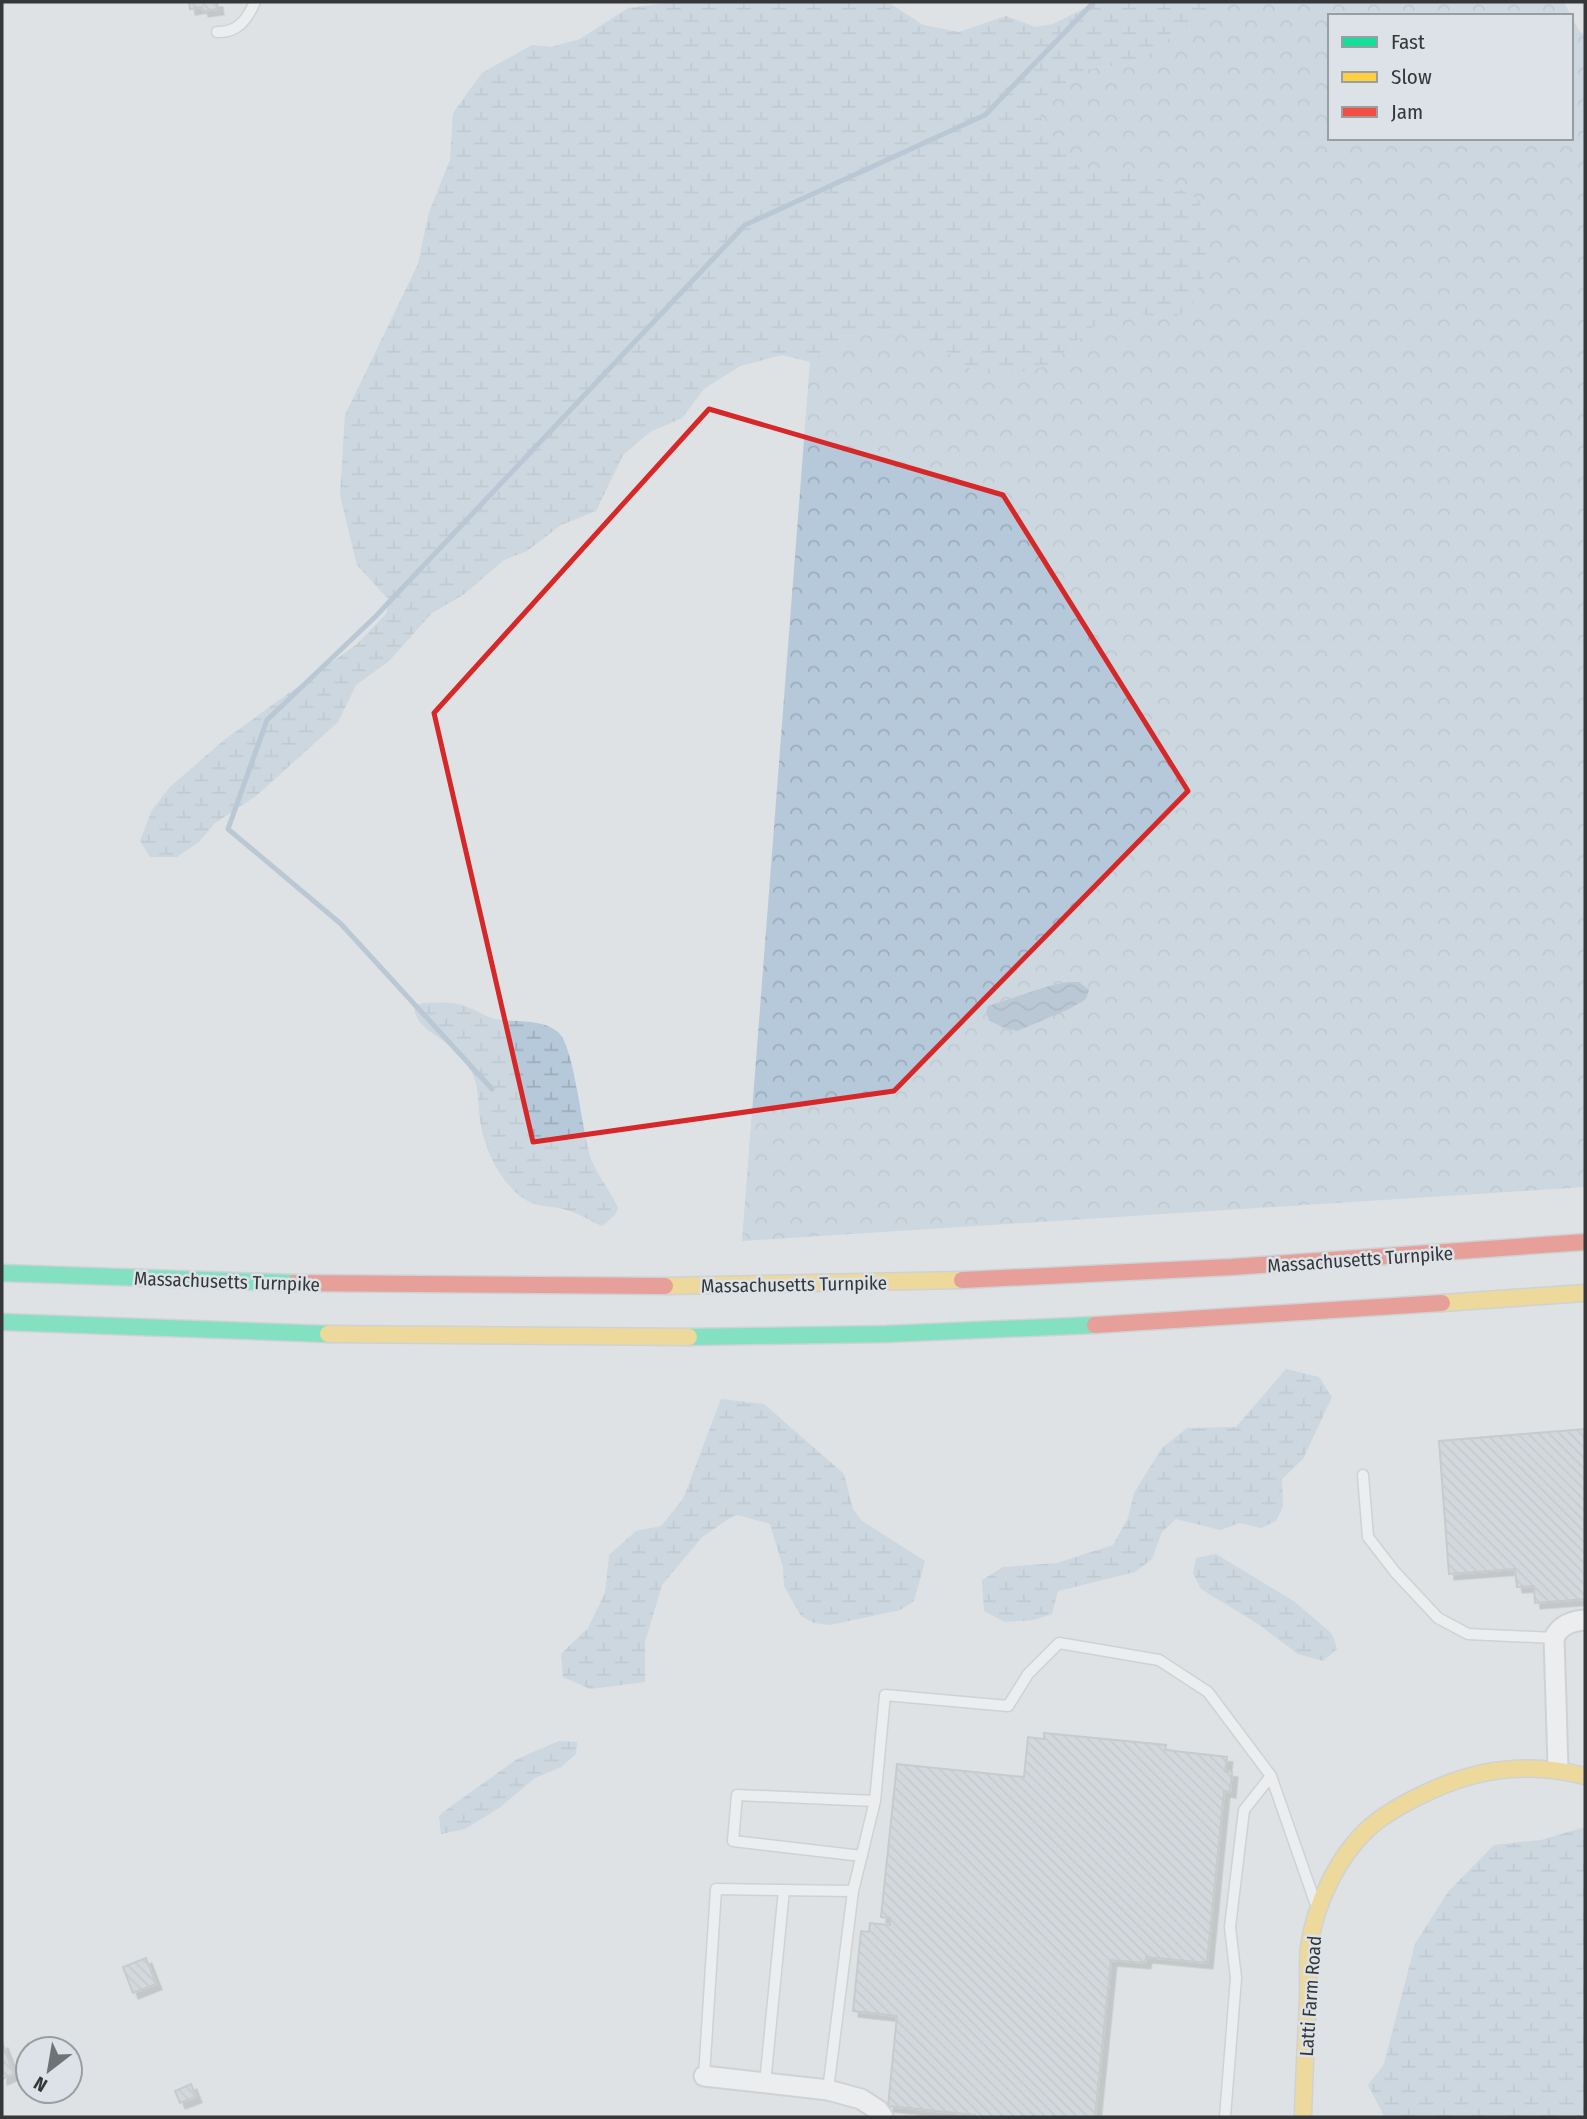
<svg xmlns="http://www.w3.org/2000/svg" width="1587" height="2119" viewBox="0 0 1587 2119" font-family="'Fira Sans Condensed',sans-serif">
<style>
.forest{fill:url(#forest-crowns)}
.wetland{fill:url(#wetland-marsh)}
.water{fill:url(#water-waves)}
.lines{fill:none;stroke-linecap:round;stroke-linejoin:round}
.stream{stroke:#8ca9c2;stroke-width:5}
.building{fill:url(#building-back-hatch);stroke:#acafb0;stroke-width:2;filter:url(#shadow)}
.lane-casing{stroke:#bcbfc1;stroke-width:13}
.street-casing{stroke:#bcbfc1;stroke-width:23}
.fast-casing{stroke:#bcbfc1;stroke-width:19}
.slow-casing{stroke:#bcbfc1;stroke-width:19}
.jam-casing{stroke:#bcbfc1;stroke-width:19}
.lane{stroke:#fafbfb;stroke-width:10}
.street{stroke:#fafbfb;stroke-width:19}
.fast{stroke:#16e098;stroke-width:16}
.slow{stroke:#ffcf43;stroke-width:16}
.jam{stroke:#f24e42;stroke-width:16}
.marked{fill:none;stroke:#d62828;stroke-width:5;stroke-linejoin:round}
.labels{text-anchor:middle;stroke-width:5;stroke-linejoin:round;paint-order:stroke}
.street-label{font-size:19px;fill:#353739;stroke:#dce2e7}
</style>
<defs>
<pattern id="forest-crowns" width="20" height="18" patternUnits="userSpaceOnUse" patternTransform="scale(1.75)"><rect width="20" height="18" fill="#b5c9da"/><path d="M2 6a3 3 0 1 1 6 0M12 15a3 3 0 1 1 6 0" fill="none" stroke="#9cadbc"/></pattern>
<pattern id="wetland-marsh" width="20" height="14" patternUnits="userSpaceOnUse" patternTransform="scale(1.75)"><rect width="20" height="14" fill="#b5c9da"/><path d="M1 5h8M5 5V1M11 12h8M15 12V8" fill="none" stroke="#9cadbc"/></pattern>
<pattern id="water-waves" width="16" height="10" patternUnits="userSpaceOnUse" patternTransform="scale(1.75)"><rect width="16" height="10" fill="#8ca9c2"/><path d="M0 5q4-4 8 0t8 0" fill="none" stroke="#738a9f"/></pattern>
<pattern id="building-back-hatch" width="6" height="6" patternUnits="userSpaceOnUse" patternTransform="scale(1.75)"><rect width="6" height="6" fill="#c3ccd3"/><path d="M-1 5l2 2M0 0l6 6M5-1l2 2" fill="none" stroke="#a8b0b6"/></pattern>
<filter id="shadow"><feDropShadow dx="5.5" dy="5.5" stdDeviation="0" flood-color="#0004"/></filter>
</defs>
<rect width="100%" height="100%" fill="#dfe2e4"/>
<path class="forest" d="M1212,2h352l7,14h-241v122h241v-122l9,16 5,3v1152l-843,54 68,-879 36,-26 33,-6 44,5 55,39 74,-11 39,-35 42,-15 38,6 -22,-146h-66l-34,-38 -14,-32 53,-34 40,-5 22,-11 57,-44z"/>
<path class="wetland" d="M676,2h212l35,23 36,7 47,-16 29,11 18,-3 32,-16 9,-6h118l-5,7 -57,44 -22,11 -40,5 -53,34 14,32 34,37 66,1 49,26 10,22 3,40 -21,48 -19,10 -38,-6 -42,15 -39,35 -20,8 -54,3 -55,-39 -44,-5 -33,6 -36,26 -28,-7 -42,11 -36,23 -22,29 -32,14 -27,23 -27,56 -35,14 -34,26 -23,9 -41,35 -31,18 -43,48 -33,24 -18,37 -82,74 -41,27 -16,19 -22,15h-27l-10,-16 12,-31 18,-23 54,-47 133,-96 29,-30 3,-14 -32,-35 -17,-70 5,-80 73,-151 11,-52 21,-52 3,-47 29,-40 50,-28 19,2 29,-8 48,-31z
M423,1003c14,0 29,-2 42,3 10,3 20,11 30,13 20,4 45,-1 63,13 17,14 24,104 34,129 7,17 19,31 26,47l-3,7 -13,11c-12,-5 -25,-14 -39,-17 -10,-3 -22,-2 -31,-6 -27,-11 -47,-51 -51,-78 -4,-20 0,-39 -12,-57 -3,-6 -8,-12 -13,-17 -13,-14 -41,-22 -42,-45z
M1286,1369l33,8 13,20 -29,62 -21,20 1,27 -7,15 -15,7 -21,-5 -20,7 -44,-11 -14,13 -10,27 -17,13 -77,19 -6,23 -18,6 -29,2 -21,-11 -2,-31 21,-13 54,-4 56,-18 15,-27 6,-25 28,-45 25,-20 49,-1z
M721,1399l43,5 80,70 9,35 9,12 63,40 -11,40 -14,9 -70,15 -16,-2 -13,-7 -17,-30 -1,-19 -13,-43 -32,-9 -8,3 -28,19 -40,48 -17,57v40l-55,7 -27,-12 -2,-23 27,-26 17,-35 4,-38 27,-24 25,-5 22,-27z
M1216,1554l79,48 37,32 5,15 -14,12 -25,-7 -40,-30 -57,-35 -8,-16 3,-15z
M559,1741l18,1 -1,12 -15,13 -26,11 -36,30 -34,21 -24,5 -2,-18 7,-6 71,-51z
M1585,1827v285l-7,5 -194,-1 -16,-31 16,-21 31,-120 33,-52 46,-47 47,-5z"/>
<path class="water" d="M1068,982h11l10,8 -3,9 -17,10 -52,22 -15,-4 -13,-7 -3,-8 2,-6 61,-20z"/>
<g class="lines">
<path class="stream" d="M492,1089l-151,-165 -113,-95 39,-109 108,-103 370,-392 240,-110 109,-113"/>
</g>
<path class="building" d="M189,2h28l1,7 -15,2 -1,-4 -12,2z
M1585,1429v170l-50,4 -1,-17 -17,1 -2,-18 -66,5 -10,-133z
M1044,1733l122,12 -1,5 62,7 -2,14 7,1 -2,20 -6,-1 -17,172 -61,-6 -1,6 -34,-3 -16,157h-120v-2l-87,-9 9,-90 -44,-5 8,-80 8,1 1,-9 20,2v-7l-9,-1 16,-153 127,13 4,-40 16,2z
M146,1958l10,26 -23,9 -10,-26z
M2,2042l12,32 -12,5z
M191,2084l5,13 -16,6 -5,-12z"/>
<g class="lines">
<g class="lane-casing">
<path id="lane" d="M217,32c21,1 30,-13 38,-30
M1363,1475l5,62 27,35 43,46 30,16 86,4
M862,1856l-129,-15 4,-46 138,6
M704,2076l12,-187 137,2
M765,2083l19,-193
M828,2090l25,-199 22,-90 10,-106 123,11 20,-32 31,-31 100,17 49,32 63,84 44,126
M1225,2117l11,-139 -6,-51 14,-117 27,-34"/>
</g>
<g class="street-casing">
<path id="street" d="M1558,1768l-4,-130c6,-13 17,-17 31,-18
M704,2076l124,14 33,9 17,11 5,7"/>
</g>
<g class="fast-casing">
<path id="fast" d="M2,1273l293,10
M2,1322l326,12
M689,1337l197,-3 209,-9"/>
</g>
<g class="slow-casing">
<path id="slow" d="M665,1286l297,-6
M1442,1303l143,-10
M328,1334l361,3
M1303,2117c1,-39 3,-78 5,-117 1,-18 -1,-35 1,-53 6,-43 29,-92 62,-121 18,-15 39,-26 59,-35 51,-24 101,-29 155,-15"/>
</g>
<g class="jam-casing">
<path id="jam" d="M962,1280l270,-13 353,-25
M295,1283l370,3
M1095,1325l347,-22"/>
</g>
<use href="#lane" class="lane"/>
<use href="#street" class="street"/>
<use href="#fast" class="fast"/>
<use href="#slow" class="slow"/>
<use href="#jam" class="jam"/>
</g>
<path d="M0 0H1587V2119H0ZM709,409l294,86 185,296 -294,300 -361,51 -99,-429z" fill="#dfe2e4" fill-opacity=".55" fill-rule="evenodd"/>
<path class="marked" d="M709,409l294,86 185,296 -294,300 -361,51 -99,-429z"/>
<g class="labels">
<g class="street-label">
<text transform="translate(1360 1259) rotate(-4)" y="7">Massachusetts Turnpike</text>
<text transform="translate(227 1281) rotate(2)" y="7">Massachusetts Turnpike</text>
<text transform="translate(794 1284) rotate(-1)" y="7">Massachusetts Turnpike</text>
<text transform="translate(1310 1996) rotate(-86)" y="7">Latti Farm Road</text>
</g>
</g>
<rect width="1587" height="2119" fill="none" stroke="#353739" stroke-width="7"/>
<rect x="1328" y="14" width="245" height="126" fill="#dce2e7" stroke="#999ea1" stroke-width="2"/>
<rect x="1342" y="37" width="35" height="10" fill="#16e098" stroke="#999ea1" stroke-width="2"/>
<text x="1391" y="49" font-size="21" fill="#353739">Fast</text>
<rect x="1342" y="72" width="35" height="10" fill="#ffcf43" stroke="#999ea1" stroke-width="2"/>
<text x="1391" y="84" font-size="21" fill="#353739">Slow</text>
<rect x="1342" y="107" width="35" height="10" fill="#f24e42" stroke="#999ea1" stroke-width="2"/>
<text x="1391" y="119" font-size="21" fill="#353739">Jam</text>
<g transform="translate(49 2070) rotate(211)"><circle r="33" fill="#dce2e7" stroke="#999ea1" stroke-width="2"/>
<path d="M0-5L12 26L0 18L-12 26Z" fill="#707375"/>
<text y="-10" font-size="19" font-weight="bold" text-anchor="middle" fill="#353739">N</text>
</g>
</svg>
